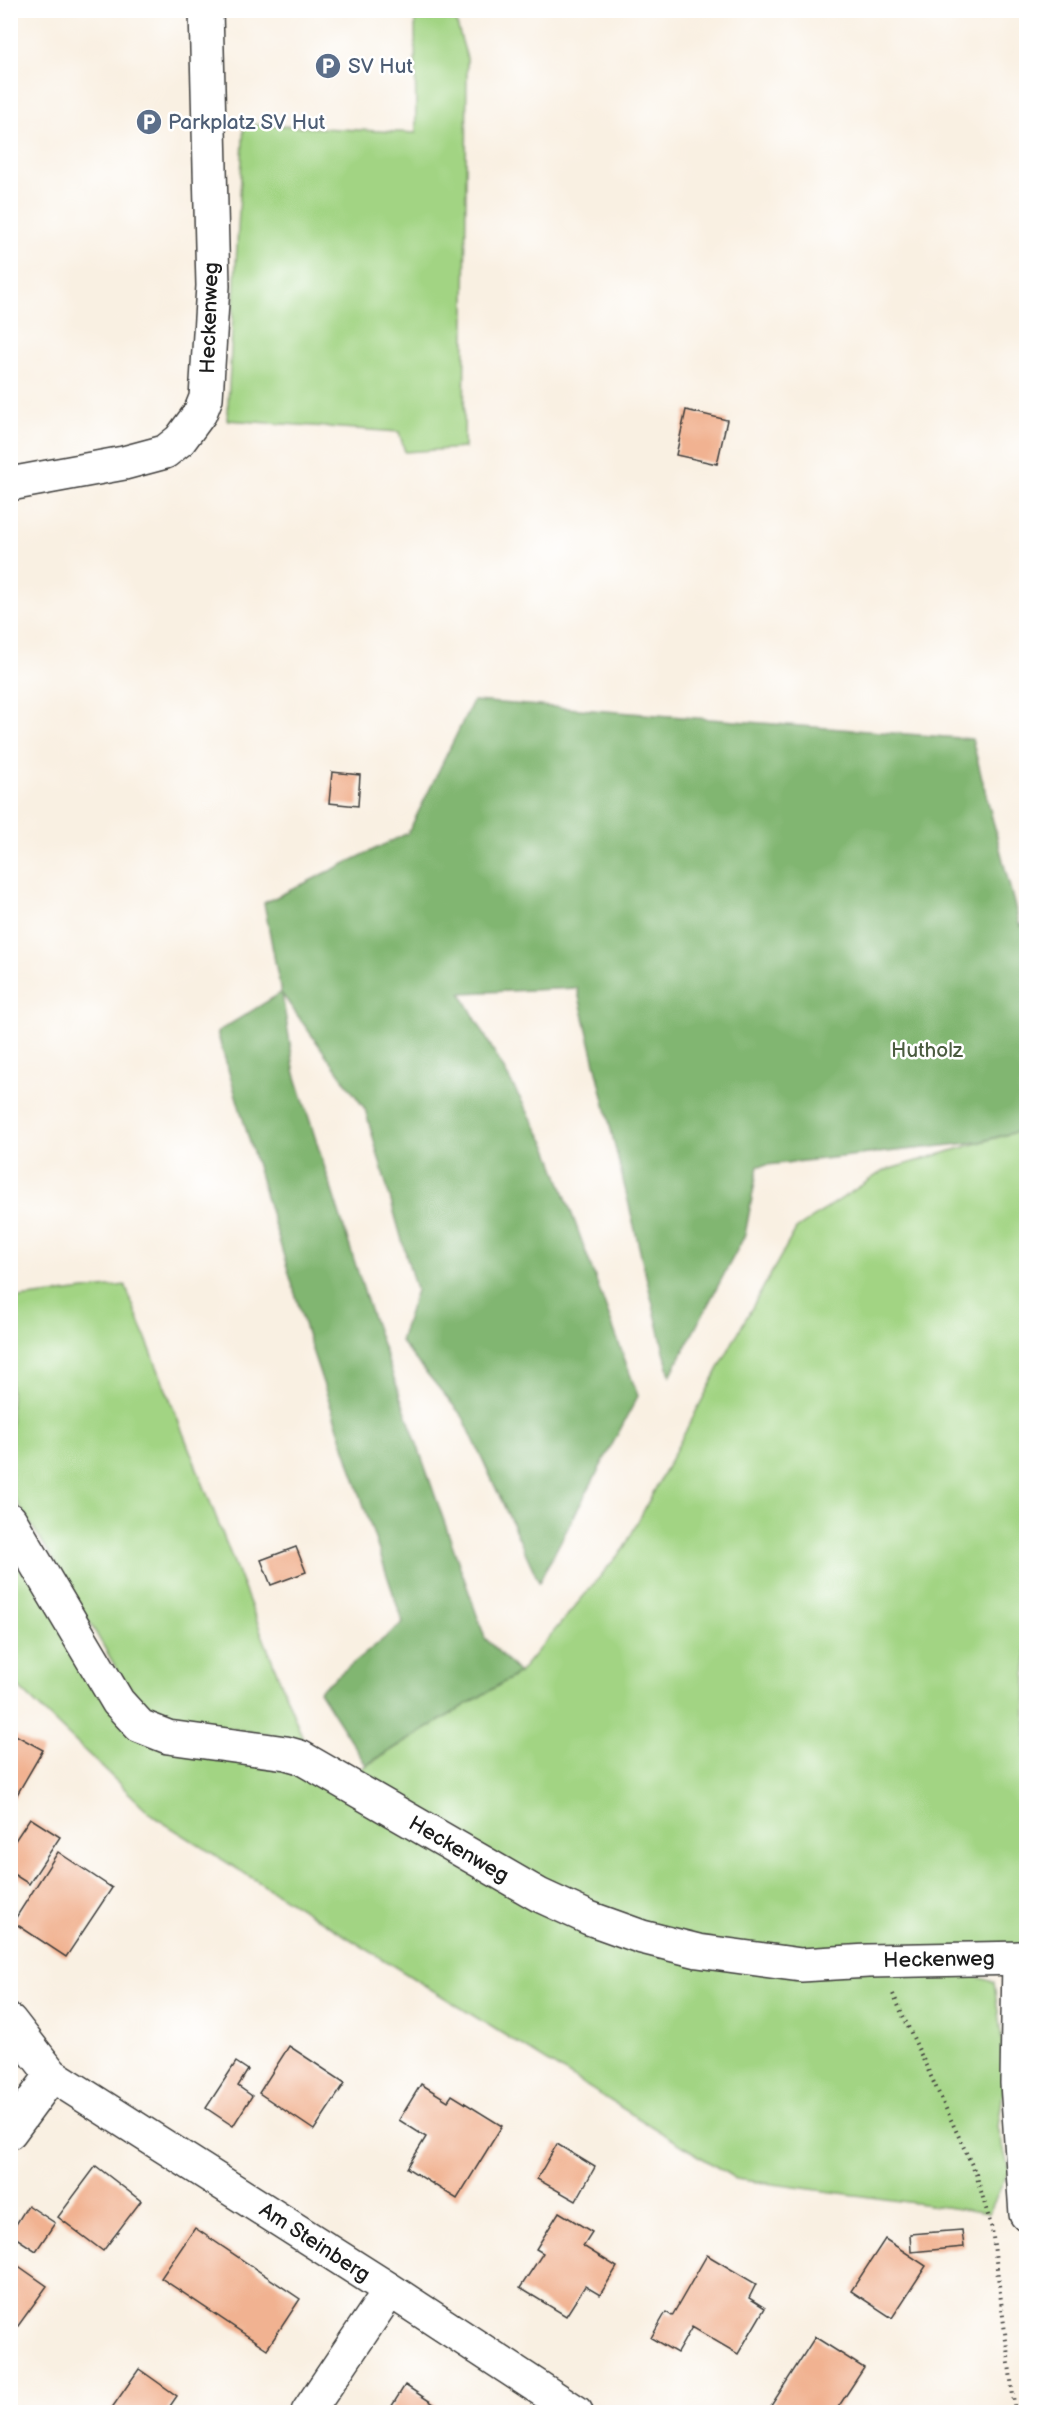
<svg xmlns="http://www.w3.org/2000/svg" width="1037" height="2423" viewBox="0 0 1037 2423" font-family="'Balsamiq Sans',sans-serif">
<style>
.green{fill:#a2d483;stroke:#5f7850;stroke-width:1.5}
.forest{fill:#81b671;stroke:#4e6946;stroke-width:1.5}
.building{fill:#f1b291}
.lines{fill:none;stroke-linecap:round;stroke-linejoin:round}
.minor-casing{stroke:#3d3c3a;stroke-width:36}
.path{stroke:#3d3c3a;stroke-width:4;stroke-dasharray:1.5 4.5;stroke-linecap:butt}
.minor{stroke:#fff;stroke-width:33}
.labels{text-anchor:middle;stroke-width:5;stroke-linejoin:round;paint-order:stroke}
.service-label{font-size:21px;fill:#4e5e75;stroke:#fff;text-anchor:start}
.street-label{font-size:21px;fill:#1c1c1c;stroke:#fff}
.park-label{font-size:21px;fill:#4b5c40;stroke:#fff}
</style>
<rect width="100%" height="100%" fill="#fff"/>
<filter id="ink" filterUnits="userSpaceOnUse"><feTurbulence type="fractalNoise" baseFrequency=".0167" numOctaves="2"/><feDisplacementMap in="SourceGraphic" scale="12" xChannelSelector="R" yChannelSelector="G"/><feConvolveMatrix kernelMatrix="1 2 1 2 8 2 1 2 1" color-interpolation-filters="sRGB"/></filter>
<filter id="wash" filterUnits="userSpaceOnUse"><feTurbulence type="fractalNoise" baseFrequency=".008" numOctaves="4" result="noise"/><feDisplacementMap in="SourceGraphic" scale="24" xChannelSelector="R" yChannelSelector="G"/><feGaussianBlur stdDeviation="1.35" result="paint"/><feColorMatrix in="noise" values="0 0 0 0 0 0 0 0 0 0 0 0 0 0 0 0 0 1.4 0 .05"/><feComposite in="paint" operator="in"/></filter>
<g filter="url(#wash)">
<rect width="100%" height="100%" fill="#f9f0e2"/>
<path class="green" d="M415,11h38l14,47 -3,390 -59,4 -6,-20 -172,-12 17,-296 172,9z
M1026,1129v949l-9,5 2,-125 -151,3 -67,4 -103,-14 -56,-14 -53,-19 -50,-23 -134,-76 35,32 136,77 53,19 58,15 61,10 203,-3 43,13 12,90 -8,55 11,43 -20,43 -253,-34 -582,-362 -143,-137 -1,-160 108,182 22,24 28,11 118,16 14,4 41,24 178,-108 105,-125 106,-201 66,-118 87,-58z
M125,1285l182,464 -34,-14 -75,-11 -32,-10 -25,-14 -22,-27 -63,-109 -45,-71v-194z"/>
<path class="forest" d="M473,701l499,38 48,188 6,-8v210l-47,13 -221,24 -13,69 -75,141 -93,-388 -116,5 87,155 90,248 -99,186 -76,-165 -63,-76 16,-51 -51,-181 -83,-115 13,80 74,233 116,331 34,35 -153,92 -47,-74 84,-68 -93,-279 -93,-312 64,-39 -17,-90 144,-70z"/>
<g id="blocks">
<path class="building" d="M686,410l41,10 -10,44 -41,-9z
M332,772l28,3 -2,31 -29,-3z
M296,1547l10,25 -35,13 -10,-25z
M10,1732l33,18 -28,48 -5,-3z
M30,1818l30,19 -31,47 -19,-12v-24z
M58,1852l54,36 -46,69 -53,-35z
M289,2046l56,37 -31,47 -55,-37z
M236,2062l12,8 -10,16 14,10 -19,30 -27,-18z
M421,2084l27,17 4,-6 50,31 -45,73 -50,-31 19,-31 -27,-17z
M557,2144l38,23 -19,34 -39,-22z
M96,2166l45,35 -38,50 -45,-34z
M28,2205l27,18 -19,28 -26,-17z
M559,2212l33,20 -9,14 34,21 -17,28 -15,-9 -19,30 -46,-28 23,-35 -7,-4z
M195,2228l105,71 -33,50 -106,-71z
M962,2230l2,17 -53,5 -1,-18z
M885,2239l41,27 -34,52 -41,-27z
M707,2255l49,29 -7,14 16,10 -27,46 -46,-27 -15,26 -26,-15 15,-26 6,4z
M10,2260l37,26 -37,51z
M815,2337l49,31 -29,44h-68z
M139,2369l38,27 -11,16h-57z
M405,2385l41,27h-58z"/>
</g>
</g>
<g filter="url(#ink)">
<use href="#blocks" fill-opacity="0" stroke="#3d3c3a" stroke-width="1.5"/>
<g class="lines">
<g class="minor-casing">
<path id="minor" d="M10,484l114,-21 41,-11 15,-12 20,-27 6,-15 7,-112 -7,-276
M10,1520l108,182 22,24 28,11 118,16 14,4 239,138 50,23 53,19 56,14 103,14 67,-4 158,-3
M1019,1958l-2,125 9,131
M10,2021l42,54 -42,57
M52,2075l338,215 186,122
M308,2412l82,-122"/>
</g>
<path class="path" d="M893,1994l83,180 16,55 23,183"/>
<use href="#minor" class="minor"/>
</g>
</g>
<defs>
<g id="parking-disc" transform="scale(1.35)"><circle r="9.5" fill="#5c6f8a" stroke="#fff"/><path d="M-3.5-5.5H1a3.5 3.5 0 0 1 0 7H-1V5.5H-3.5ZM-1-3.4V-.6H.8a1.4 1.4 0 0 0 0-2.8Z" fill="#fff"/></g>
</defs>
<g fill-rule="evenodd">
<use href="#parking-disc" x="328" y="66"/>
<use href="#parking-disc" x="149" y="122"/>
</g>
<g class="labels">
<g class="service-label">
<text x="348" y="73">SV Hut</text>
<text x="168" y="129">Parkplatz SV Hut</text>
</g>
<g class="street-label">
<text transform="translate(209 318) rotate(-88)" y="7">Heckenweg</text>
<text transform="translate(459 1849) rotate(30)" y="7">Heckenweg</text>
<text transform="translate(939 1959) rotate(-1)" y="7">Heckenweg</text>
<text transform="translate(315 2242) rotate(33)" y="7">Am Steinberg</text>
</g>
<g class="park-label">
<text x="927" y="1057">Hutholz</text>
</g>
</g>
<rect width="1037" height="2423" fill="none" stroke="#fff" stroke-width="36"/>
</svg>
